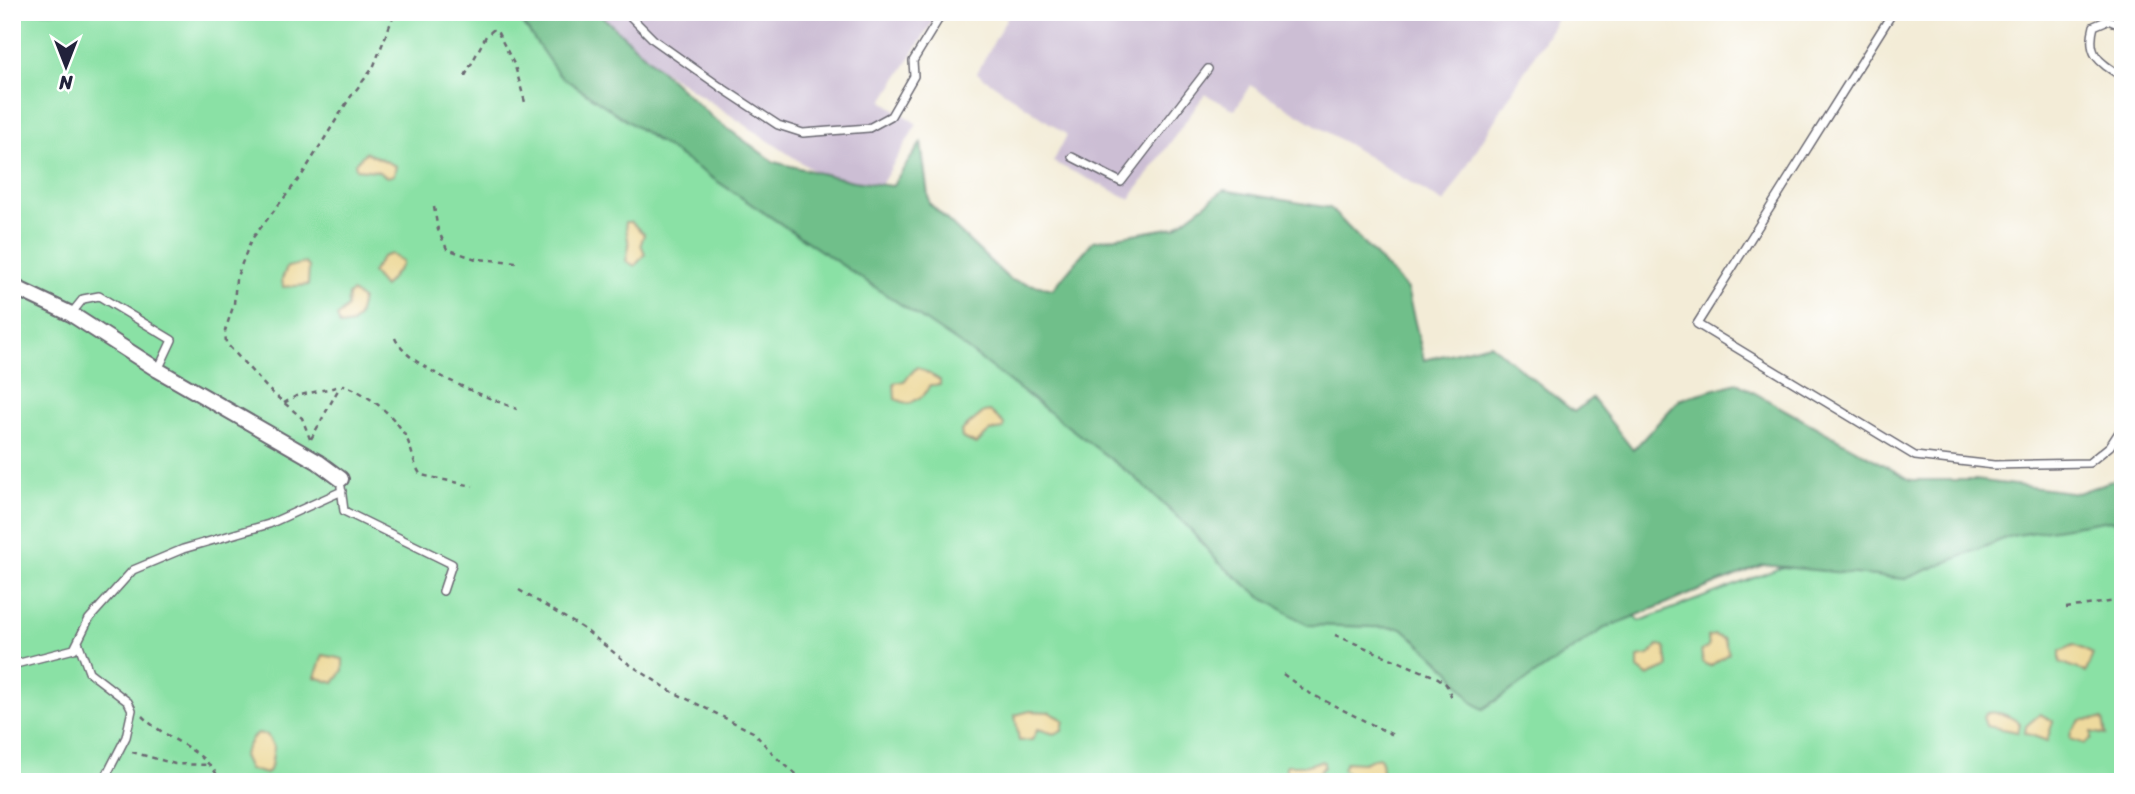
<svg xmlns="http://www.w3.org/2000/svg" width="2135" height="794" viewBox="0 0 2135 794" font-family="Sriracha,sans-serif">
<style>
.industrial{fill:#ccbed4}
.green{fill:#8ae1a5;stroke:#568270;stroke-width:2}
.forest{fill:#6fbf8a;stroke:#487062;stroke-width:2}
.sand{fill:#eeda9e;stroke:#887e6c;stroke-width:2}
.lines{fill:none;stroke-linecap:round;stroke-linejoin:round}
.lane-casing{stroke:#6b6972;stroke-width:10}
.street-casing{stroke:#6b6972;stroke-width:18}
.path{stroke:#6b6972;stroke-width:2.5;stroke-dasharray:5 5;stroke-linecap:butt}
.lane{stroke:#fff;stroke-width:7}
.street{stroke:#fff;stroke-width:14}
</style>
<rect width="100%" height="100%" fill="#fff"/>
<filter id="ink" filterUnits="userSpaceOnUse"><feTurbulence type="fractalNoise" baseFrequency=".0143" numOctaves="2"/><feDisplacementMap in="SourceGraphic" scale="14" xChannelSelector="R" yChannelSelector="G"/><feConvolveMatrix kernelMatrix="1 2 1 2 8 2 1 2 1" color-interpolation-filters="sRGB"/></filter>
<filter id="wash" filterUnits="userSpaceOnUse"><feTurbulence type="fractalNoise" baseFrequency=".00686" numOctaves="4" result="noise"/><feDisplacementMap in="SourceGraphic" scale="28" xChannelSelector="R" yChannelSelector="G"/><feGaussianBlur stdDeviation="1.57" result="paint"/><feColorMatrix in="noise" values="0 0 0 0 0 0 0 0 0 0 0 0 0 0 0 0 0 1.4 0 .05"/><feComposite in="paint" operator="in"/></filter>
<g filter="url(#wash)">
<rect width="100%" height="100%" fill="#f3ecd7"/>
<path class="industrial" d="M592,12h347l-56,89 34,23 -49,83 -267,-178z
M1010,12h551l-117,191 -194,-118 -15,25 -30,-16 -75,105 -77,-37 14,-27 -90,-62z"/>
<path class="green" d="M12,12h500l691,508 208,-131 229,232 167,-63 308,-49 8,14v259h-2111z"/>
<path class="forest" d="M515,12h88v5l110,101 61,44 79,19 39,5 29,-43 8,60 81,77 43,9 40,-48 82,-14 49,-37 106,18 77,81 17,71 66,-16 84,68 18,-14 41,52 47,-51 57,-16 174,97h64l103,13 45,-16v50l-13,-7 -99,16 -106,43 -142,-14 -158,63 -122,81 -11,-7 -22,-31 -48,-43 -94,-3 -47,-28 -43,-35 -32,-37 -52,-48 -167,-128 -408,-274z"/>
<path class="sand" d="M366,152l30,14 -2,9 -7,2 -10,-6 -21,-2 -1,-6z
M625,222h6l13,12 -3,10 4,10 -10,12 -9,-5 3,-15z
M391,254l11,7v4l-18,22 -12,-14 10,-16z
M305,263l4,4 -1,18 -25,2 -1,-8 5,-12z
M352,292l10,7 -4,18 -6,7 -12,2 -3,-9 10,-10 1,-12z
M917,367l23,13v5h-10l-6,10 -15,9 -14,-5 -1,-16 10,-2z
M984,412l6,-1 14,13 -1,5 -13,2 -14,13 -14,-6 -1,-7z
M1714,635l10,4 5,14 -19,13 -7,-3 -2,-12 8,-4 -1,-10z
M2074,645l19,9 -7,18 -26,-10v-11z
M1658,646l7,1 3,20 -21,9 -9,-7v-12l11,-2z
M323,655l20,4v11l-9,13 -19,-6z
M1030,711l19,1 15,8 -2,11 -8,3 -16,-5 -6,11 -13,1 -4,-26z
M1987,713c12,-2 24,3 33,11l-2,8 -32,-6 -3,-10z
M2040,714l13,7 -6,20 -22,-8 1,-7z
M2103,719l3,16 -15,-3v7l-6,5 -15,-5 1,-8 10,-11z
M258,733l9,2 7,12 -3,20 -5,7 -17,-5 -6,-13 9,-18z
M1378,757l3,2 1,13 -7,7 -25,-4 -7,-6 3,-7 17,1z
M1321,761l3,1v5l-6,6v6h-32v-14h21z"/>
</g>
<g filter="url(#ink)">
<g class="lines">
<g class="lane-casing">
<path id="lane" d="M626,12l28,28 65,46 59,39 25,8 66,-5 22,-12 23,-40 -1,-15 30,-49
M1893,12l-196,312 218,132 79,9 95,-2 21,-17 13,-20
M2123,26l-15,-6 -14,6c-8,29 5,36 29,51
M1072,157l49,25 87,-113
M71,314l12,-15 16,-3 73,44 -14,30
M341,487l3,24 108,53 -9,27
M78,642l11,30 39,30 4,8 -6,27 -23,45
M12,665l62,-16 15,-30 44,-49 50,-21 86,-25 73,-33"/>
</g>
<g class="street-casing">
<path id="street" d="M12,286l59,28 87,56 160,92 23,17"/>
</g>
<path class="path" d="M465,76l21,-40 7,-6 4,1 18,35 11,40
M434,207l4,23 9,19 29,10 40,3
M395,338c12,30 92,59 122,71
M284,403l12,-7 45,-10
M310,439l-8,-21 -33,-28 -43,-47 -1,-12 9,-27 2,-25 15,-39 51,-65 47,-76 24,-31 22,-56
M311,439l27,-49 6,-5c25,9 56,34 65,59 4,10 5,22 12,31l52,11
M519,590l65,39 42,33 45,29 82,41 26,28 27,22
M2066,608l57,-8
M1335,635l103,43 8,6 7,16
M1283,674l24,18 88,44
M142,716c25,25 63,32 79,66
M132,752l43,12 36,1"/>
<use href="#lane" class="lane"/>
<use href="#street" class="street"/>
</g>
</g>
<rect width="2135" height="794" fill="none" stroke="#fff" stroke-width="42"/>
<g transform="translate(66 66) rotate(180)" stroke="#ffffff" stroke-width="5" paint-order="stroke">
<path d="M0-5L12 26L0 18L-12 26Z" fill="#22223b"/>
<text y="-10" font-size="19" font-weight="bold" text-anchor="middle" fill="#22223b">N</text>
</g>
</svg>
